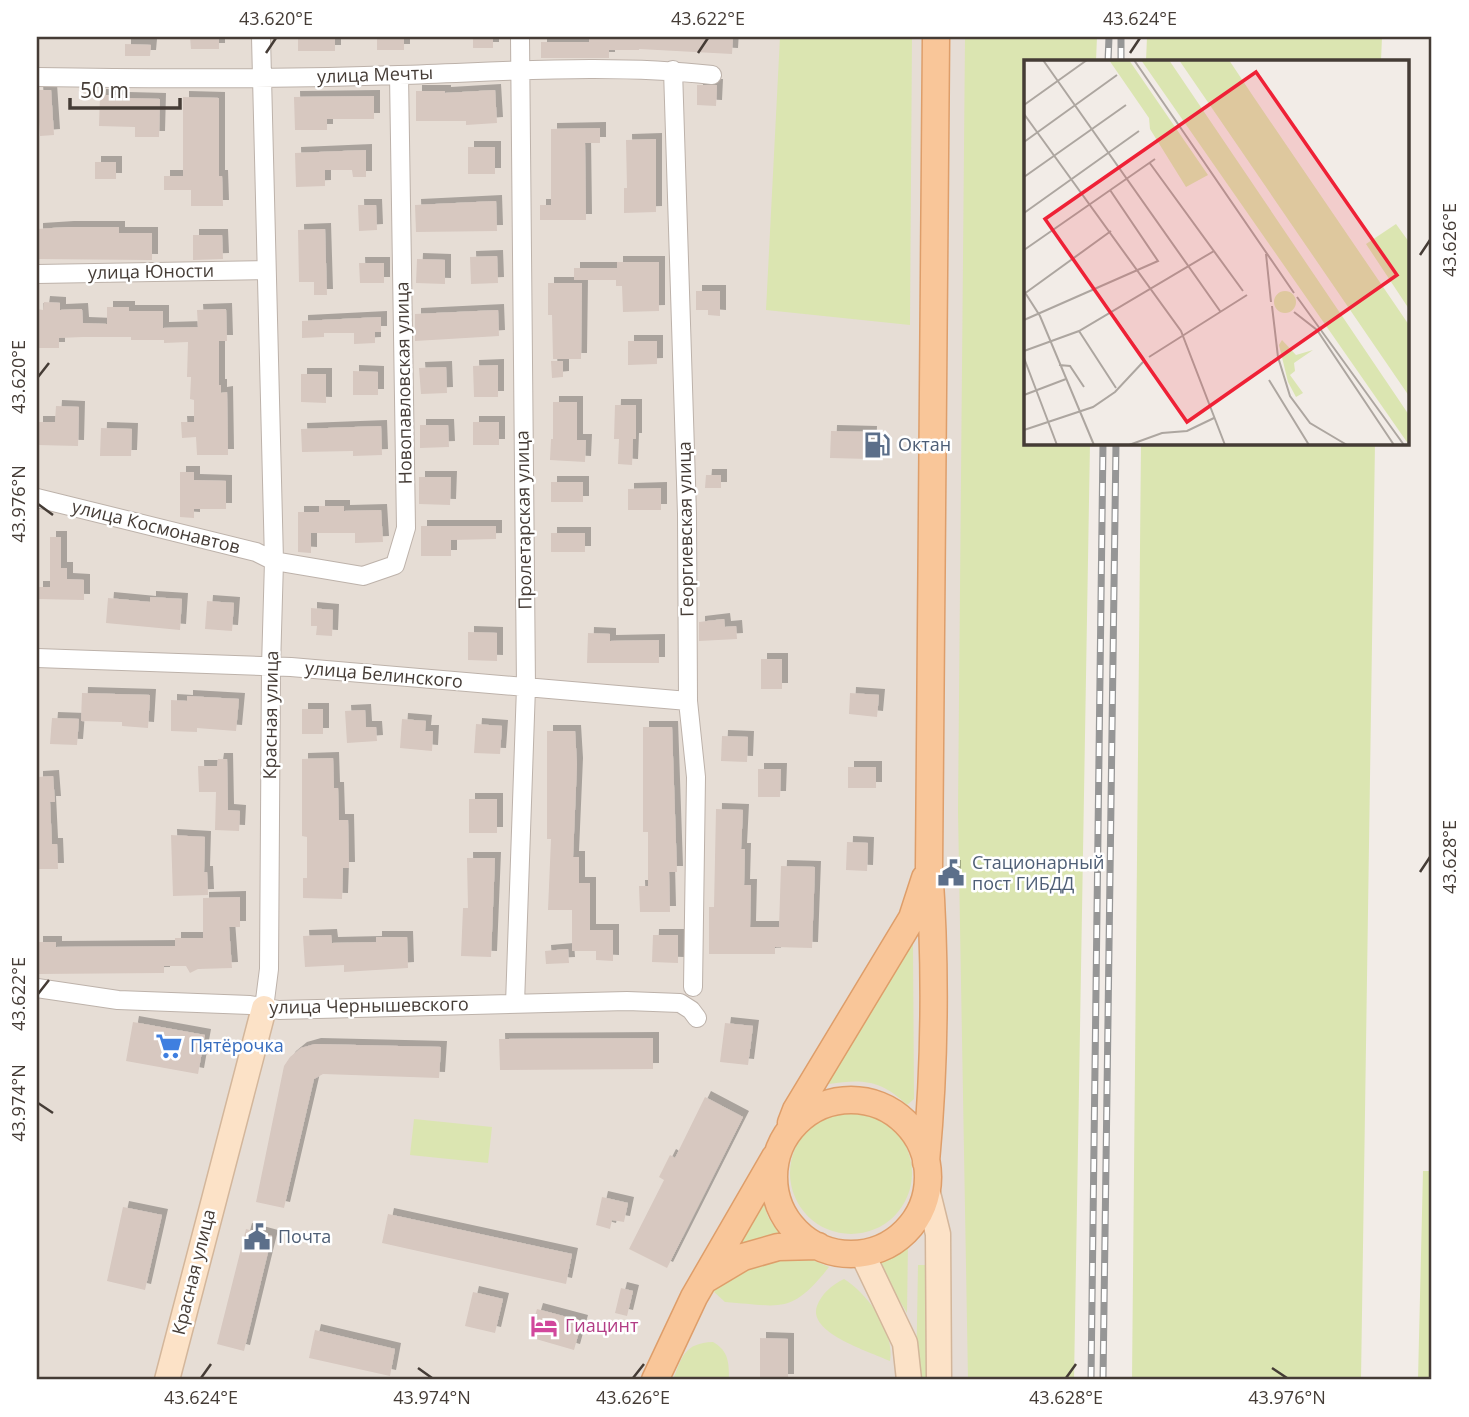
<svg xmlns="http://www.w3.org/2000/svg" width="1469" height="1417" viewBox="0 0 1469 1417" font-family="'Open Sans',sans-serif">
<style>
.residential{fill:#e6ddd5}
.green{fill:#dbe5b1}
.building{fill:#d7c8c0;filter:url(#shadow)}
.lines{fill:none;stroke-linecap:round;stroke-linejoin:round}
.street-casing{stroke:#bdb2aa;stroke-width:20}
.secondary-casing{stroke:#d3b69b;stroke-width:27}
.primary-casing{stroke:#de9e6a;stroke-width:29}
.street{stroke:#fff;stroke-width:18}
.secondary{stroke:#fce2c7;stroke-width:24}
.primary{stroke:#f9c699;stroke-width:26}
.rail-casing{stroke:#969696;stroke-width:7}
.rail{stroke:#fff;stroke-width:4.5;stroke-dasharray:13;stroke-linecap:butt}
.ticks{fill:none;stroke:#453c36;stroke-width:2.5}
.labels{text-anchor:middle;stroke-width:5;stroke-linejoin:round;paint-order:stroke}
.street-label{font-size:18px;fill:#453c36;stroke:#fff}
.service-label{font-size:18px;fill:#4e5e75;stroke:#fff;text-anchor:start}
.shop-label{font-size:18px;fill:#366cbe;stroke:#fff;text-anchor:start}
.hotel-label{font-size:18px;fill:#b23c85;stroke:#fff;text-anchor:start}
.inset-road{fill:none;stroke:#ada6a0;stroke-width:2}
.view{fill:#ef2136;fill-opacity:0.15;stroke:#ef2136;stroke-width:3.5}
.inset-edge{fill:none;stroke:#453c36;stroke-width:3.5}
.neatline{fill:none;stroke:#453c36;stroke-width:2.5}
.ticks-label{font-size:18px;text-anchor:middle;fill:#453c36}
</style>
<defs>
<filter id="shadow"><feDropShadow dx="6" dy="-6" stdDeviation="0" flood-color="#0004"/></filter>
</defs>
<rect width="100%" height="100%" fill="#f2ece7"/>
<path class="residential" d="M37,37h992l-3,24v382l-7,937h-982z"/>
<path class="green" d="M780,37h132l-2,288 -144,-15z
M965,37h132l-1,24h-70v382h64l-16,937h-106l-10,-569z
M1147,37h235l-1,24h-235z
M1141,443h234l-14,937h-229z
M904,943l9,2 1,154 -7,6c-26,-25 -44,-26 -78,-21l-5,-6z
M790 1173a61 61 0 1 1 122 0a61 61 0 1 1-122 0Z
M414,1119l78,8 -4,36 -78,-8z
M1423,1171h9v209h-14z
M762,1195c3,17 7,28 20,40l-31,6 -17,9z
M908,1242l-1,71 -17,-28 -21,-23 21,-9z
M773,1258h35l21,9c-38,48 -47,39 -104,35l-13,-12 16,-12z
M918,1265h14l-1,115h-15z
M844,1279c24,15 51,52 46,82 -19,-9 -83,-28 -73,-55 5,-13 15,-21 27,-27z
M713,1342c16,9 16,21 16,38h-56c9,-23 11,-37 40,-38z"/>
<path class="building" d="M190,37h29v12h-28z
M298,37h37v14h-37z
M377,37h27v13h-27z
M473,37h20v11h-20z
M589,37h144l-1,17 -93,-5v1h-30v8h-68v-16h48z
M125,44l26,1 -1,11h-25z
M697,85h20l-1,21 -19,-1z
M37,90h14l3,45 -14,1z
M495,90l2,33 -31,2v-4h-50v-30h29v2z
M100,95h23v3l37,1 -1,38h-24v-10l-36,-1z
M374,96v23h-47v11h-32l-1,-33z
M183,97l36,1v78h3l1,30h-32v-16h-27v-14h19z
M600,128v15h-15l1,77h-46v-15h11v-76z
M656,139v73l-32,1v-25h3l-1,-48z
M468,147h27v27h-27z
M366,150v27h-13l-1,-7h-27v16l-29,1 -1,-34z
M95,162h21v17h-21z
M496,201l1,30 -81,1 -1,-27z
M358,205h18l1,25 -18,1z
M68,227h51v6h33v27l-115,-1v-30z
M325,229l2,66h-13v-13h-15l-1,-52z
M193,235h29l1,24 -30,1z
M497,256l1,27 -27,1 -1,-27z
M417,259l28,1v24l-29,-1z
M617,262h42v49l-36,1 -1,-26h-6v-6h-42v-12h43z
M359,263h25v20h-24z
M548,283h34l-1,76h-28l-1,-44h-4z
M696,291h24v25l-12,-1v-5h-12z
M44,302l16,1v7l22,-1 1,14 24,1v-17h22v4h34v17l35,-1 -1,-17 29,-1 1,32h-8v44h2v8l6,-1 1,63h-31l-1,-18 -14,1 -1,-16h13v-22l-4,-1 1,-22h-4l1,-35 -24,1v-3h-33v-3h-48l-24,1v10h-22v-39l6,1z
M498,310l1,26 -84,5v-27z
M381,317v15h-6v11l-21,1v-11h-30v4l-22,1v-17z
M628,341h29v23l-29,1z
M551,361h12v16l-11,1z
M498,365v32h-24l-1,-31z
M446,367l1,26 -26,1 -2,-26z
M353,371l25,1v23h-25z
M301,374h25v29l-25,-1z
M553,402h24v38h9l-1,22 -35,-2 1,-21h2z
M615,405h21v34h-3l-1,26 -14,-1 1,-25h-5z
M56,406l23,1 -1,39 -41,-1v-23h18z
M473,422h26v23h-26z
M420,425h28l1,22 -29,1z
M381,426l1,29 -29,1v-5l-51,1 -1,-23z
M101,428l31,1 -1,27h-31z
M831,431l40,1 -1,27 -40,-1z
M180,472h14v8l32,1v28h-32v9l-14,-1z
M706,475h15v13h-16z
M419,477h32l-1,28 -31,-1z
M551,482h32v20h-32z
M661,488v22h-33v-21z
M319,506h25v5l37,-1 2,32 -28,1v-10h-44v20l-13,-1v-40h21z
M421,526h75v13l-45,1v16h-30z
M551,533h34v19h-34z
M50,537h11v31h6v11l17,1v20l-47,-1v-12h13z
M150,597l32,2 -2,31 -74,-7 2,-25 42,4z
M207,601l27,2 -2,28 -27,-2z
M311,608l22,2 -1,26 -16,-1 1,-9h-6z
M724,619l1,8 11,-1 1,13 -38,2v-19z
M468,632l29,1v28l-29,-1z
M588,633l22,1v7l49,-1v23h-72z
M761,659h21v30h-21z
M82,693l68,2 -2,33 -26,-2v-4l-41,-1z
M850,693l29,2 -2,22 -28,-3z
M187,696l52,3 -3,32 -39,-3v4l-26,-1v-31l16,1z
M302,709h21v25h-21z
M365,710l1,17h10l1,14 -30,2 -2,-32z
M52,718l27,1 -2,26 -27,-1z
M402,719l24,2 -1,10h8l-1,20 -32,-3z
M476,724l26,2 -2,28 -26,-1z
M643,727h29l5,145h-8l1,40h-30l-1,-26h9v-54h-5z
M547,731h28l2,33 -4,93h6v26h11v47h23v31l-17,-1v-9h-24v-41h-24l3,-71h-4z
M722,736l26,1 -1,25 -26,-1z
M333,758l1,30h4l1,32h9l1,48h-6l-1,31 -39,-1v-20h4v-41l-5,-1v-77z
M218,759h9l1,51 12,1 -1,20 -24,-1 1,-38h-17l-1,-26h19z
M848,767h28v21h-28z
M758,769h23l-1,28h-22z
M53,776l2,26h-5l2,42h5l1,25h-21v-92z
M469,799h28v34h-28z
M716,809l27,1 -2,39h4l-1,36h7l-1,42h29l2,-61 34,1 -3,81 -37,-1v7h-66v-47h5z
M171,835l34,2 -1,35h3l1,23 -35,1z
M847,842l21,1 -1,28 -21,-1z
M467,858h28l-4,99 -30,-1 2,-48h5z
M945,866h10v16h-9z
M240,897v30h-11l3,41 -34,1 -8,4 -4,-7h-22v7l-127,1v-32h19v5l119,-1v-8h28v-40z
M331,935l1,8 44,-1v-5h31l1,31 -64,4v-7l-39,2 -2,-31z
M653,935h25v28l-26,-1z
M568,949l1,14 -23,1 -1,-13z
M133,1022l72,13 -7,39 -72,-13z
M725,1023l28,3 -5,39 -28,-3z
M653,1038v31l-153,1 -1,-31z
M315,1044l126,3 -2,31 -116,-4 -9,5 -30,129 -28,-6 28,-136 6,-9 11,-9z
M705,1097l38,20 -76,151 -38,-19 35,-69 -5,-3 11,-22 5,3z
M602,1197l26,6 -4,19 -12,-2 -2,9 -14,-4z
M123,1207l39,8 -17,75 -38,-9z
M388,1214l184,40 -6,30 -184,-41z
M246,1229l26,7 -28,115 -27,-7z
M621,1288l12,3 -6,25 -12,-3z
M473,1292l30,7 -8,34 -30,-7z
M537,1309l45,12 -8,29 -45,-13z
M315,1330l80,19 -5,27 -81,-18z
M760,1338l28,1v41h-28z"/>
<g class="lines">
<g class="street-casing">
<path id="street" d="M261,37l13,524 -3,106 -2,302 -5,39
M673,70l14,444 1,187 8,76 -3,210
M37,77c121,2 241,2 362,-2 103,-3 210,-12 313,0
M37,274l229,-4
M37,498l219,54 18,9 89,15 32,-11 11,-37 -7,-453
M37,658l254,9 397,34
M37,988l81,12 132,5 29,5 348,-9 53,2 11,7 6,8
M515,1004l11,-317 -6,-650"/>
</g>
<g class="secondary-casing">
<path id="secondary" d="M927,1189l11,45 1,146
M862,1253l43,90 4,37
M167,1380l97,-372"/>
</g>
<g class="primary-casing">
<path id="primary" d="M774 1177a77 77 0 1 1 154 0a77 77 0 1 1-154 0Z
M791,1123l5,-13 116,-192 13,-40
M926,1162c9,-98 10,-197 3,-295l7,-830
M706,1279l37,-22 35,-10 40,-1
M655,1380l39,-83 81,-140"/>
</g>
<use href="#street" class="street"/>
<use href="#secondary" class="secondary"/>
<use href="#primary" class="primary"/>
<g class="rail-casing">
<path id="rail" d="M1108,61l1,-24
M1121,61v-24
M1091,1380l12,-937
M1103,1380l13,-937"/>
</g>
<use href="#rail" class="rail"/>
</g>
<path class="ticks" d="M266,53l10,-15M698,53l10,-15M1130,53l10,-15M1420,255l10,-15M38,377l11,-14M38,504l15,11M1420,872l10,-15M38,994l11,-14M38,1103l15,10M418,1368l14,10M1272,1368l15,10M201,1378l10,-14M633,1378l11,-14M1066,1378l10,-14"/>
<defs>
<g id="fuel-bare" transform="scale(2.1)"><path d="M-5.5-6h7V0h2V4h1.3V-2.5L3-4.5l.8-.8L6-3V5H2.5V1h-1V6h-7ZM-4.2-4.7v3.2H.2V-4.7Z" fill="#5c6f8a" stroke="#fff" stroke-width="2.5" paint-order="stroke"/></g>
<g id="civic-bare" transform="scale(2.1)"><path d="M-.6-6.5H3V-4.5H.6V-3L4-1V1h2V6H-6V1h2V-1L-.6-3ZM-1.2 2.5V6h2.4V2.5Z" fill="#5c6f8a" stroke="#fff" stroke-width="2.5" paint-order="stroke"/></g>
<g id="supermarket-bare" transform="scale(2.1)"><path d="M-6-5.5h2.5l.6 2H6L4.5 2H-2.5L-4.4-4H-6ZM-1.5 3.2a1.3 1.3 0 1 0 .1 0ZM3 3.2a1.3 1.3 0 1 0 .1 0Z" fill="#3f7fe0" stroke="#fff" stroke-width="2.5" paint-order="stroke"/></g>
<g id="hotel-bare" transform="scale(2.1)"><path d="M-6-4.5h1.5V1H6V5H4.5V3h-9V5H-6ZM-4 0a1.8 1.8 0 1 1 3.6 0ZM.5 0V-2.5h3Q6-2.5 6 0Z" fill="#d1479c" stroke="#fff" stroke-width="2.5" paint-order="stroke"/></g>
</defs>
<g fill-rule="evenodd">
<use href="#fuel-bare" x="877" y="445"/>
<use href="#civic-bare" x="951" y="873"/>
<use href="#supermarket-bare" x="169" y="1046"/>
<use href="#civic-bare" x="257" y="1237"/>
<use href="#hotel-bare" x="544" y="1326"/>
</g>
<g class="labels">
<g class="street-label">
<text transform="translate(375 75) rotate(-2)" y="6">улица Мечты</text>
<text transform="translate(151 272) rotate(-1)" y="6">улица Юности</text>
<text transform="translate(404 383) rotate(-91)" y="6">Новопавловская улица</text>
<text transform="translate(524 520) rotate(-91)" y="6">Пролетарская улица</text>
<text transform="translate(156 527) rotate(14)" y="6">улица Космонавтов</text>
<text transform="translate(686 529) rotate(-91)" y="6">Георгиевская улица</text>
<text transform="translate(384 675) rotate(5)" y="6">улица Белинского</text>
<text transform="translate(271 715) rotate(-89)" y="6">Красная улица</text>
<text transform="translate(369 1006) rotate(-1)" y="6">улица Чернышевского</text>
<text transform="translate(194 1272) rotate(-76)" y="6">Красная улица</text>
</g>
<g class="service-label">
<text x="898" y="451">Октан</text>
<text x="972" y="869">Стационарный<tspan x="972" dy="21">пост ГИБДД</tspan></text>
<text x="278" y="1243">Почта</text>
</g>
<g class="shop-label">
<text x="190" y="1052">Пятёрочка</text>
</g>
<g class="hotel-label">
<text x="565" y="1332">Гиацинт</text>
</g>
</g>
<g transform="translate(1024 60)">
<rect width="385" height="385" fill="#f2ece7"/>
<path d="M85,0h20l79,115 -22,12 -36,-58 -1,-11zM117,0h28l240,355v30zM155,0h50l26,39 154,226v71zM372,164l13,18v67l-43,-65zM250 242a11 11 0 1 1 22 0a11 11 0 1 1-22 0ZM258,280l14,15 17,-5 -19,13 1,8 -5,4 13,18 -7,4 -8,-15 -9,-37z" fill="#dbe5b1"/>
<path class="inset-road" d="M19,0l177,251M110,0l160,233M0,45l63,-45M0,54l157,217 44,114M0,82l93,-67M125,102l94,129M0,117l102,-72M0,153l115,-82M0,190l131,-91M242,194l5,48M0,231l16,25 54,129M0,234l87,-63M273,237l107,148M248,246l6,51 12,39 20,27 37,22M270,252l23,18 77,115M87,253l33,46M0,260l134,-59 -48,-71M55,271l37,57M0,291l55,-20 135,-80M125,297l98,-62M0,298l33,87M35,305l11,1 14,21M245,320l40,65M0,335l42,-16M0,370l69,-23 22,-15 28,-30M105,385l33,-12 25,-2 27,-13"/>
<path class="view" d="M232,12l141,203 -210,147 -142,-203z"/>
<rect width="385" height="385" class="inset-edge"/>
</g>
<rect width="1469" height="1417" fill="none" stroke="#ffffff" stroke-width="77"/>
<path d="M70 98v10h110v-10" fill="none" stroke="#453c36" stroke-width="3.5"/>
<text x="80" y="98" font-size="21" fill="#453c36" stroke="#ffffff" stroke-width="5" paint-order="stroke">50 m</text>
<rect x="38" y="38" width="1392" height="1340" class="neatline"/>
<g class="ticks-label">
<text x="276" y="25">43.620°E</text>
<text x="708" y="25">43.622°E</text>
<text x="1140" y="25">43.624°E</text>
<text transform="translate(1450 240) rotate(-90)" y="6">43.626°E</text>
<text transform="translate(19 377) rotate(-90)" y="6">43.620°E</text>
<text transform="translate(19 504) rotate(-90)" y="6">43.976°N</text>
<text transform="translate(1450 857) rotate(-90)" y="6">43.628°E</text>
<text transform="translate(19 994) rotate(-90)" y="6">43.622°E</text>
<text transform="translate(19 1103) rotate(-90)" y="6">43.974°N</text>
<text x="201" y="1404">43.624°E</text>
<text x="432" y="1404">43.974°N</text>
<text x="633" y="1404">43.626°E</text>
<text x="1066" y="1404">43.628°E</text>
<text x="1287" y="1404">43.976°N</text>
</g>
</svg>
